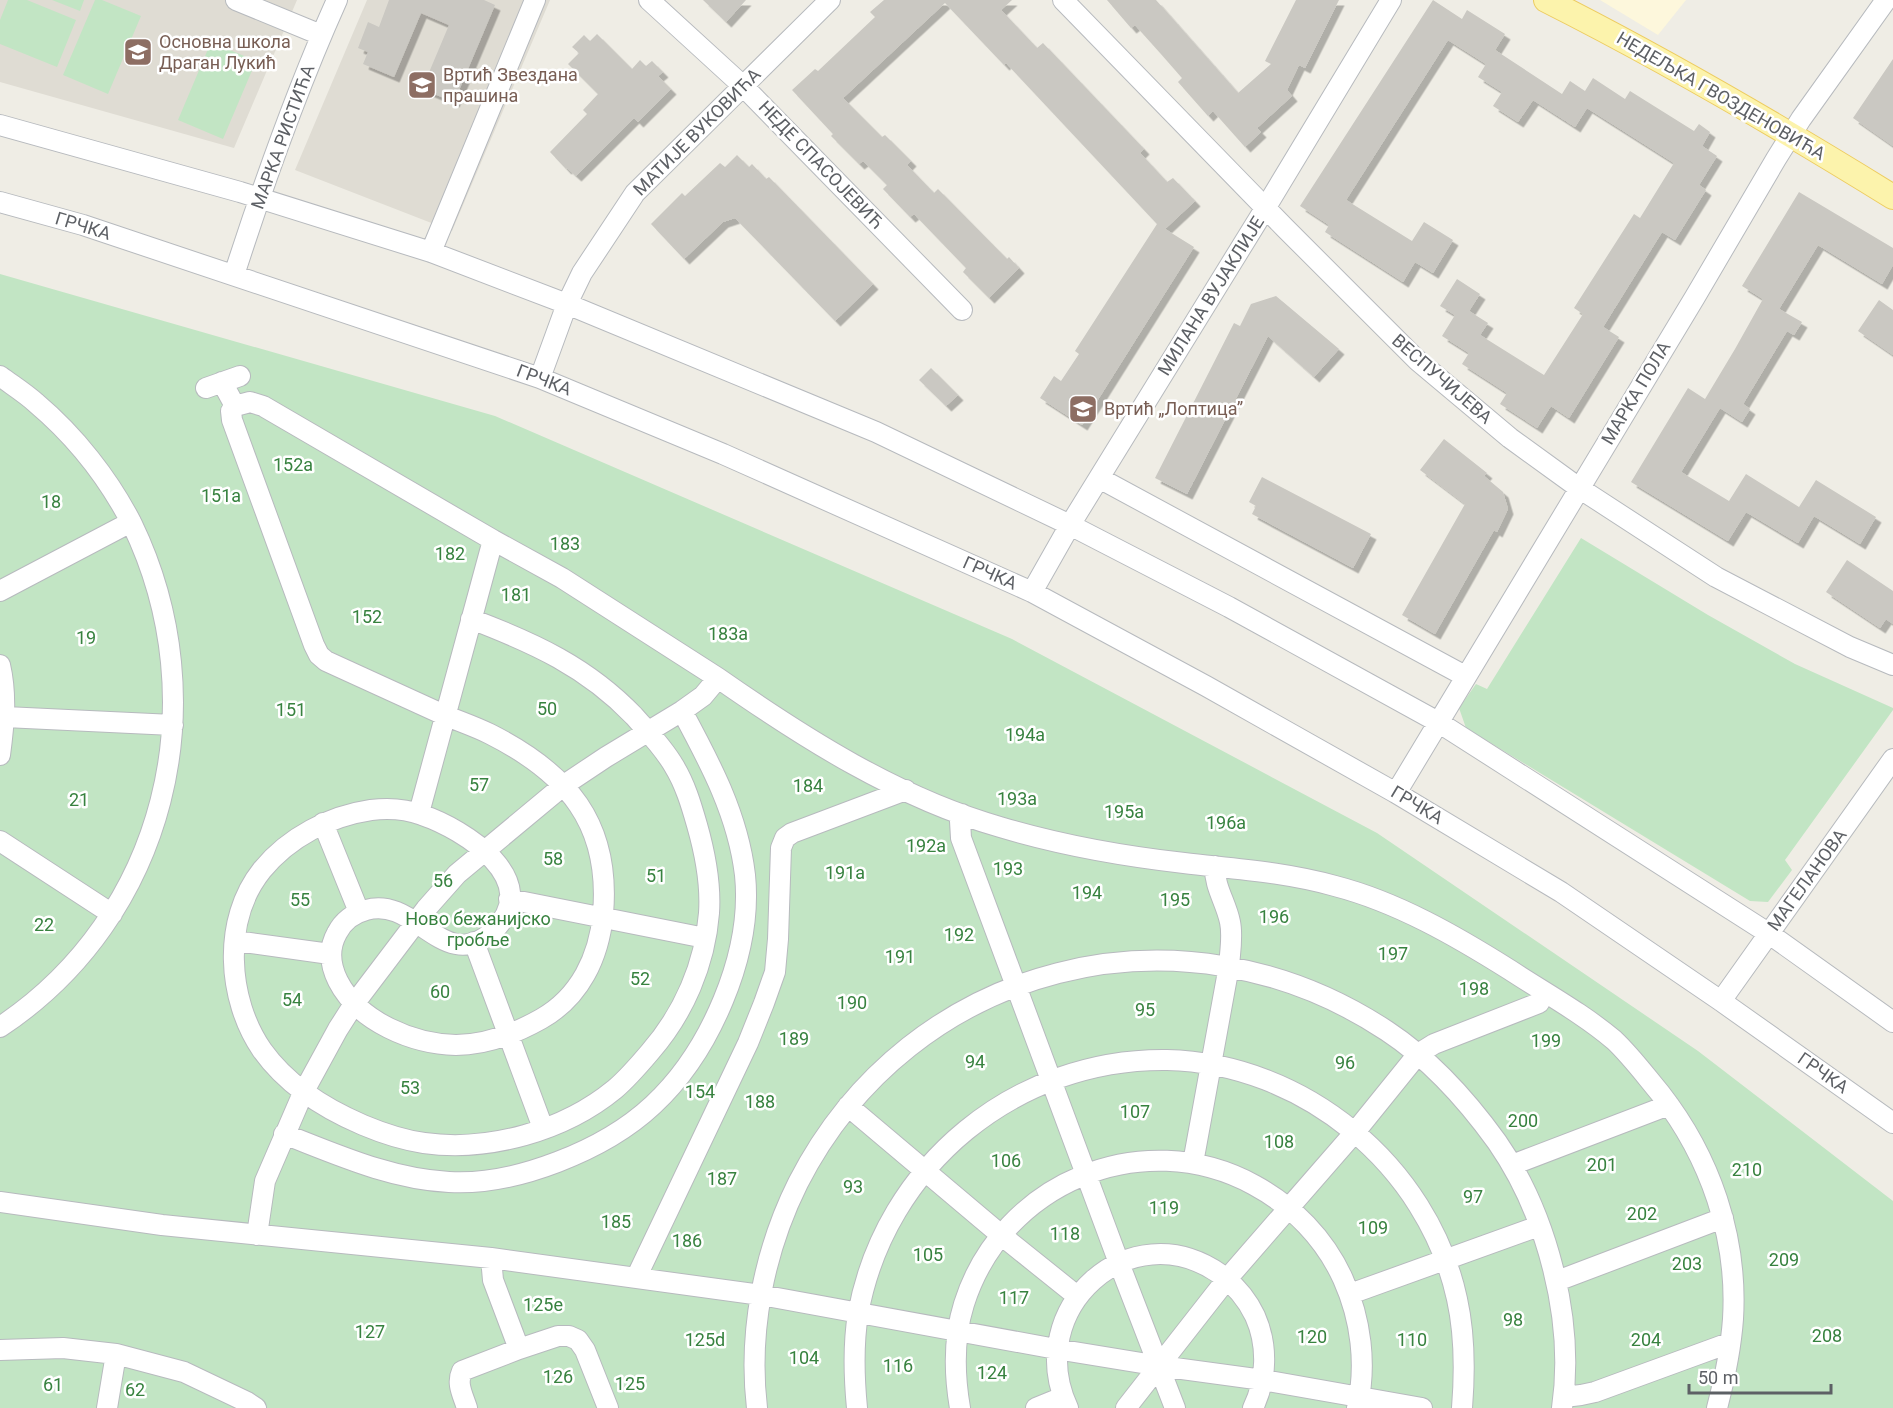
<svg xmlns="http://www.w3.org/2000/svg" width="1893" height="1408" viewBox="0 0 1893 1408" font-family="Roboto,sans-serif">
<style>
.commercial{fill:#fdf7dc}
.education{fill:#dfdcd3}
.green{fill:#c2e5c4}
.building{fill:#cac8c2;filter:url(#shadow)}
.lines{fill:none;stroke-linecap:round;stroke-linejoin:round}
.minor-casing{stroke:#b7babe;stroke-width:22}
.major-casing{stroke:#edcc60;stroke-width:26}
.minor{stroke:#fff;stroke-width:20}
.major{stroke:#fcf3ac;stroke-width:24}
.labels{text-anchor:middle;stroke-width:5;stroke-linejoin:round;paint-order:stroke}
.education-label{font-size:18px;fill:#785e54;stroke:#fff;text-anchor:start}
.street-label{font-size:18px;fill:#5d6065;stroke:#fff}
.park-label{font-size:18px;fill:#37823f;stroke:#fff}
</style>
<defs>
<filter id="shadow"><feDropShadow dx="5.5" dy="5.5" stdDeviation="0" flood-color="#0004"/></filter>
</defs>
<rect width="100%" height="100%" fill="#efede5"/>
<path class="commercial" d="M1600,0h86l-28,35z"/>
<path class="education" d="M0,0h297l-63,148 -234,-66z
M367,0h183l-98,231 -157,-61z"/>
<path class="green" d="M8,0h19l49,20 -19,47 -57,-23v-24z
M52,0h32l-4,11z
M95,0h7l39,16 -33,78 -45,-19z
M211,42l45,19 -33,78 -45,-19z
M0,274l495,142 517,223 365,194 321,218 195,150v207h-1893z
M1581,538l127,77 87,49 98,44v2l-108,150 7,10 -24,32 -18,-1 -284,-173 -7,-20 17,-24 11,5z"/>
<path class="building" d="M389,0h95l11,5 -41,97 -32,-13 27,-64 -28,-12 -27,64 -31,-13 5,-12 -10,-4 10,-26 11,5z
M703,0h43l-20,22z
M884,0h128l-11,10 36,38 6,-5 101,106 -4,4 27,29 6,-4 22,23 -30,28 29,18 -112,178 -42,-27 14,-22 7,5 18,-27 -4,-3 82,-127 -151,-161 -2,2 -59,-62 -102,95 39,39 3,-2 26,26 -4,4 27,28 4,-4 69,70 2,-2 10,11 -30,30 -26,-26 3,-4 -52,-54 -4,3 -27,-28 4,-4 -24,-24 -4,3 -28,-28 2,-2 -41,-44 23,-21 3,2 57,-54 -5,-5z
M1107,0h49l82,93 33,-29 -6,-3 31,-61h43l-34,68 -6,-3 -12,25 5,6 -35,32 4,4 -16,15 -32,-36 -5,5 -30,-34 4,-4 -21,-24 -26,-29 -4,3z
M1433,0l29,19 5,-9 38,24 -10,16 67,44 8,-13 15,10 8,-13 32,21 5,-8 64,40 5,-7 11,8 -8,14 15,10 -18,29 7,5 -31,50 -13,-8 -59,95 16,10 -50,81 -18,-12 -14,22 -37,-24 7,-11 -45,-29 7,-11 -27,-17 13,-21 -15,-9 17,-27 23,15 -11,17 19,12 -8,12 64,40 39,-61 -9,-6 60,-94 6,4 34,-55 -87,-55 -12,19 -42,-27 -15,22 -25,-16 9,-14 -24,-15 8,-13 -38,-24 -102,160 66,41 12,-19 29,18 -20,33 -18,-11 -12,20 -78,-50 4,-7 -29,-19z
M597,34l35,35 8,-9 6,6 6,-5 11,11 -5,4 13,13 -33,33 -4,-4 -58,58 -9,-8 -1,1 -16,-17 37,-38 -4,-4 15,-16 -30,-30 11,-11 -7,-6 12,-12 6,6z
M1893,59v87l-40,-28z
M737,155l12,12 3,-3 14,15 3,-2 104,107 -38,37 -100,-103 -12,4 -39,37 -33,-35 31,-31 3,3 35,-33 5,4z
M1799,192l94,56v17l-11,19 -64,-39 -39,64 23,13 -8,13 -7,-4 -44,73 7,5 -8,13 -22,-14 -39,64 48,29 17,-27 53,33 17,-27 60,37 -16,27 -46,-28 -16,27 -52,-31 -18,29 -97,-59 57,-94 17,11 30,-50 28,-50 -21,-13z
M1276,296l63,53 -25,28 -46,-41 -81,158 -32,-16 79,-155 6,3 11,-22z
M1879,300l14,10v45l-35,-24z
M931,368l27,27 -12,11 -27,-26z
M1444,439l43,34 -3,3 19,16 5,17 -11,23 -3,-2 -59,104 -33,-19 63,-111 -45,-34z
M1262,477l109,57 -18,34 -101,-54 4,-8 -7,-4z
M1847,560l46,31v33l-7,-5 -6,9 -54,-36z"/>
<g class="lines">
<g class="minor-casing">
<path id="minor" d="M236,0l85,35
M649,0l94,86 219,224
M1063,0l222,228 132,132 93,78 69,50 137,89 134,70 43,18
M0,125l240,67 191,60 136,52 309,128 194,93 159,82 209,115 330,211 125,89
M0,202l83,23 457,153 183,76 309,138 174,94 190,107 165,99 160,109 172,122
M431,252l104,-252
M234,275c30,-93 63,-186 103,-275
M0,376c12,9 25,17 36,27 39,33 73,76 96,121 86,178 34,393 -132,503
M540,378l27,-74 15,-31 53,-80 195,-193
M222,382l13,24 -4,5 1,9 82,225 5,10 7,6c39,18 78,36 116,53 16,7 32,12 48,20 77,39 121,89 113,180 -4,43 -23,83 -62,105 -25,14 -56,26 -85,26 -43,-1 -97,-23 -118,-64 -8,-16 -10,-32 -1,-48 6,-12 17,-20 29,-23 50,-15 78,66 127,21 53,-50 -29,-102 -71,-116 -16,-6 -34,-7 -51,-5 -41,6 -82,27 -109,60 -40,50 -35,129 0,180 25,35 61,58 101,75 19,8 40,15 61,18 65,9 140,-12 191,-54 13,-11 24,-24 35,-37 34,-39 55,-88 59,-139 2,-29 -4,-60 -12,-88 -6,-21 -12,-41 -23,-59 -11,-19 -26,-34 -40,-50 -47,-49 -100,-73 -163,-97
M206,388l34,-12
M235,406l15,-4 13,4 230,134 69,38 156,100 -15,18 -21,15 -76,46 -42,28 -107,89 -31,35 -72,95 -16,25 -35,64 -38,88 -8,54
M1099,478l366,198
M0,591l131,-69
M1032,592l38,-67 196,-318 125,-207
M0,665c7,30 4,60 0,90
M718,678c86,60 180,120 282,149 60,18 122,29 184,36 51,6 101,9 151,23 62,16 121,50 175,84 35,23 72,43 104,70 17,16 31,35 46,53 50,64 78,144 73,226 -2,28 -9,62 -16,89
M5,717l168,8
M1396,793l299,-496 81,-138 25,-40 85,-119
M419,813l74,-273
M962,814l-2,7 1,17 158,425 56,145
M323,823l36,89
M0,841l112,73
M509,899l196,39
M236,941l94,13
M474,942l69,186
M1721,1001l172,-242
M848,1106l153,129 76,61
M284,1134c54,21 107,45 165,48 66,4 156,-32 204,-77 57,-53 100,-151 92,-230 -7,-60 -35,-112 -63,-164
M1193,1163l36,-197c1,-14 4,-30 1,-44 -4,-20 -16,-35 -15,-56
M1512,1165l157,-60
M0,1202l162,23 329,33 270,37 295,54 104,17 103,14 159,28
M636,1278l112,-235 16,-40 11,-31 3,-33 3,-91 4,-10 7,-5 114,-43
M1557,1281l166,-63
M1350,1294l189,-68
M519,1349l39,-13h11l9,4 7,10 23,58
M0,1350l63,-2 53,6 68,18 63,30 9,6
M1564,1397l17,-2 14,-3 134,-49
M107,1408l9,-54
M467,1408c-4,-13 -11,-24 -5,-37l57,-22 -26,-69 -2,-22
M757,1408c-9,-76 7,-157 41,-225 113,-221 384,-288 589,-152 44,29 79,68 110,111 50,72 78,178 65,266
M857,1408c-3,-31 -4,-63 1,-94 27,-149 158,-256 309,-254 136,3 261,105 290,239 8,36 8,72 5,109
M960,1408c-6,-35 -7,-69 4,-104 38,-121 178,-180 290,-119 39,21 71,54 89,94 18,40 24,86 14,129
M1036,1408l27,-11
M1068,1408c-46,-99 62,-197 152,-134 15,11 27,25 35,42 13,29 12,63 -2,92
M1126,1408l101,-129 128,-147 63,-78 16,-10 105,-41 5,-11"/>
</g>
<g class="major-casing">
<path id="major" d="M1546,0c119,60 234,127 347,197"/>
</g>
<use href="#minor" class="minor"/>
<use href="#major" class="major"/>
</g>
<defs>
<g id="school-square" transform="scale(1.5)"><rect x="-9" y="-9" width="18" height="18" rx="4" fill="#8d6e63" stroke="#fff"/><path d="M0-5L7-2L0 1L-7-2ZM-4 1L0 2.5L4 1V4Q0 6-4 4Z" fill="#fff"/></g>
</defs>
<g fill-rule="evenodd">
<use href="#school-square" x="138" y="52"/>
<use href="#school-square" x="422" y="85"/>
<use href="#school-square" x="1083" y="409"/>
</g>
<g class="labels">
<g class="education-label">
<text x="159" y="48">Основна школа<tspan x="159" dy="21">Драган Лукић</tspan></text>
<text x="443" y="81">Вртић Звездана<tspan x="443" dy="21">прашина</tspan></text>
<text x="1104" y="415">Вртић „Лоптица”</text>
</g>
<g class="street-label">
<text transform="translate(1721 96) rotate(30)" y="6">НЕДЕЉКА ГВОЗДЕНОВИЋА</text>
<text transform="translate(697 132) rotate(-45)" y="6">МАТИЈЕ ВУКОВИЋА</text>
<text transform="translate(283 137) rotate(-70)" y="6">МАРКА РИСТИЋА</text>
<text transform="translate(821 165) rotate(46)" y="6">НЕДЕ СПАСОЈЕВИЋ</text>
<text transform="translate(83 226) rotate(17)" y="6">ГРЧКА</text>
<text transform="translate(1211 296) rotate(-58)" y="6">МИЛАНА ВУЈАКЛИЈЕ</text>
<text transform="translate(1442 379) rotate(41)" y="6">ВЕСПУЧИЈЕВА</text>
<text transform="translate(544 380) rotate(21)" y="6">ГРЧКА</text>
<text transform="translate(1636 393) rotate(-59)" y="6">МАРКА ПОЛА</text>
<text transform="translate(990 573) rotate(24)" y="6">ГРЧКА</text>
<text transform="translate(1417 805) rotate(31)" y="6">ГРЧКА</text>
<text transform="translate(1807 880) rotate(-54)" y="6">МАГЕЛАНОВА</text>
<text transform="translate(1823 1073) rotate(35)" y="6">ГРЧКА</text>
</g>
<g class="park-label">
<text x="293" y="471">152a</text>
<text x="221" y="502">151a</text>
<text x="51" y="508">18</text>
<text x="565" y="550">183</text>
<text x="450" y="560">182</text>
<text x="516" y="601">181</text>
<text x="367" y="623">152</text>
<text x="728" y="640">183a</text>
<text x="86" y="644">19</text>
<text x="547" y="715">50</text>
<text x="291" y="716">151</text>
<text x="1025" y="741">194a</text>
<text x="479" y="791">57</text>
<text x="808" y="792">184</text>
<text x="1017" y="805">193a</text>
<text x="79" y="806">21</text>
<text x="1124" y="818">195a</text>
<text x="1226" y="829">196a</text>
<text x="926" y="852">192а</text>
<text x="553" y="865">58</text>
<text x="1008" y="875">193</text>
<text x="845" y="879">191a</text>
<text x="656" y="882">51</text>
<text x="443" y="887">56</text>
<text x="1087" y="899">194</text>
<text x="300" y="906">55</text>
<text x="1175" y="906">195</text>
<text x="1274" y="923">196</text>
<text x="478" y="925">Ново бежанијско<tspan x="478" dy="21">гробље</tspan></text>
<text x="44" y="931">22</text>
<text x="959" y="941">192</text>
<text x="1393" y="960">197</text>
<text x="900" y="963">191</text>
<text x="640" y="985">52</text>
<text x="1474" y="995">198</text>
<text x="440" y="998">60</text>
<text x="292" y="1006">54</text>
<text x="852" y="1009">190</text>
<text x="1145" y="1016">95</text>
<text x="794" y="1045">189</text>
<text x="1546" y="1047">199</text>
<text x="975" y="1068">94</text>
<text x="1345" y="1069">96</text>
<text x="410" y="1094">53</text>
<text x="700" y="1098">154</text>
<text x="760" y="1108">188</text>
<text x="1135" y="1118">107</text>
<text x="1523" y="1127">200</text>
<text x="1279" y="1148">108</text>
<text x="1006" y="1167">106</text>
<text x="1602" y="1171">201</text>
<text x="1747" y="1176">210</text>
<text x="722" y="1185">187</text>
<text x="853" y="1193">93</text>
<text x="1473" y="1203">97</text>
<text x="1164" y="1214">119</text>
<text x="1642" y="1220">202</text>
<text x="616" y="1228">185</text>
<text x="1373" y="1234">109</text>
<text x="1065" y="1240">118</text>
<text x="687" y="1247">186</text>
<text x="928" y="1261">105</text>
<text x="1784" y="1266">209</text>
<text x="1687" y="1270">203</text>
<text x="1014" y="1304">117</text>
<text x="543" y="1311">125e</text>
<text x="1513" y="1326">98</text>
<text x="370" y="1338">127</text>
<text x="1827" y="1342">208</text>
<text x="1312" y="1343">120</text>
<text x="705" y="1346">125d</text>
<text x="1412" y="1346">110</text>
<text x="1646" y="1346">204</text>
<text x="804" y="1364">104</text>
<text x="898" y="1372">116</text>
<text x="992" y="1379">124</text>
<text x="558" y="1383">126</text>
<text x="630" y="1390">125</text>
<text x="53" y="1391">61</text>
<text x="135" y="1396">62</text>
</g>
</g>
<path d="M1689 1384v9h142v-9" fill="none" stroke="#5d6065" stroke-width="3"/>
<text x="1698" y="1384" font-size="18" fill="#5d6065" stroke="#ffffff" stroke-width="4.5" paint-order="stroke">50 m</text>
</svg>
